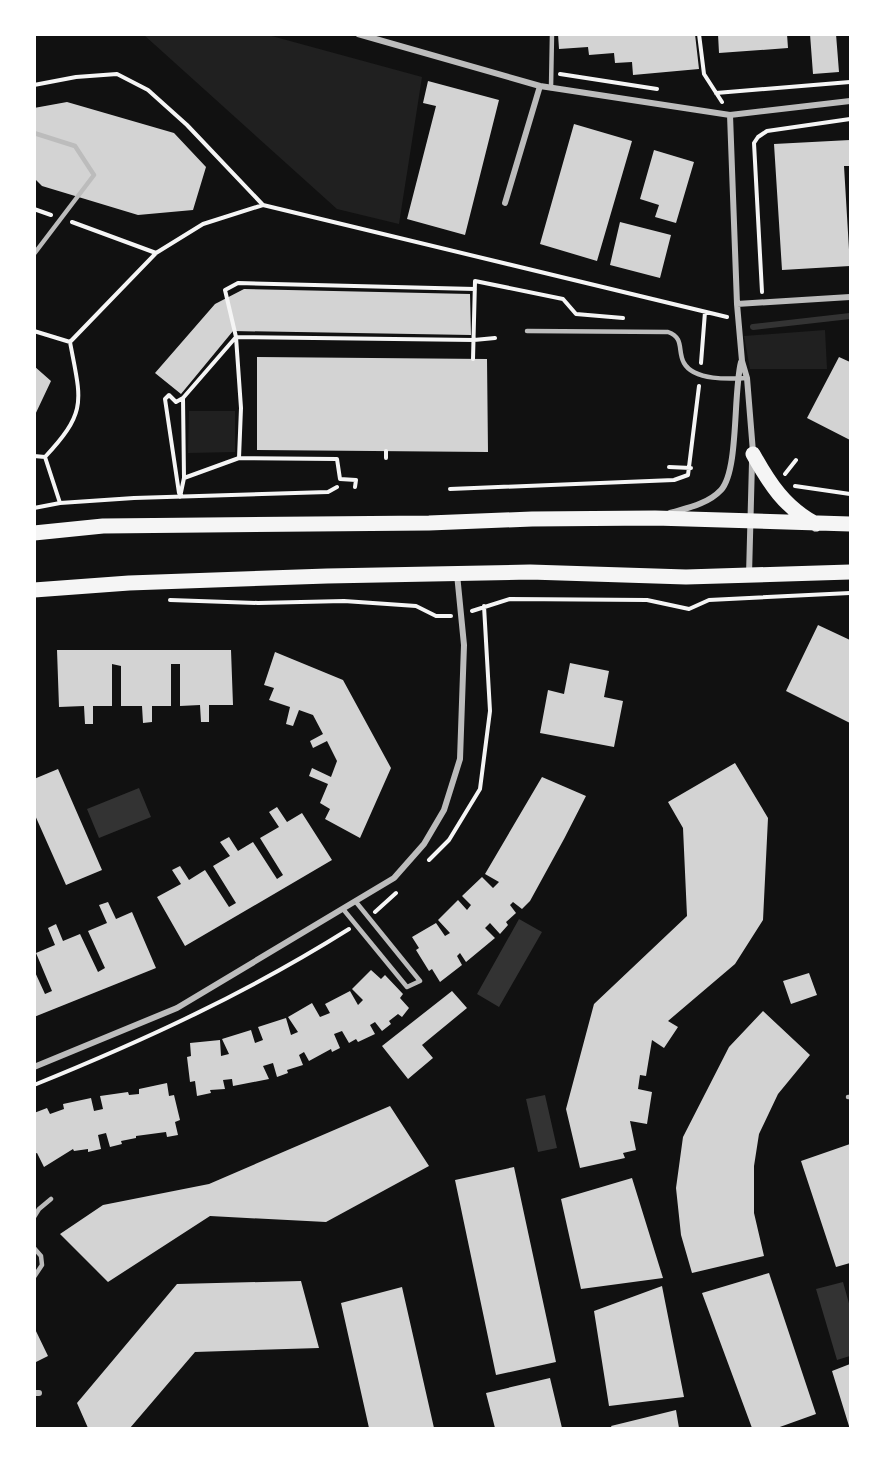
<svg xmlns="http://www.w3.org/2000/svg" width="885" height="1463" viewBox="0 0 885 1463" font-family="'Golos Text',sans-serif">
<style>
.green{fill:#202020}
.water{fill:#333}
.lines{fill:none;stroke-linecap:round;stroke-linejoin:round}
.stream{stroke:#333;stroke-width:6}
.building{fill:#d3d3d3}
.path{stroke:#f5f5f5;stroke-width:4}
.service{stroke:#bcbcbc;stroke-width:4.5}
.minor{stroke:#bcbcbc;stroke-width:6}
.trunk{stroke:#f5f5f5;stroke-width:15}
</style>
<rect width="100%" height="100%" fill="#111"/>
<path class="green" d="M144,35h124l154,42 -23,147 -62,-15z
M825,330l2,39h-77l-6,-33z
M189,411h46v41l-47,1z"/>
<path class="water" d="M139,788l12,29 -52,21 -12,-29z
M519,919l23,13 -43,75 -22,-13z
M545,1095l12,53 -19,4 -12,-53z
M843,1282l7,25v49l-13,4 -21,-71z"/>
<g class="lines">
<path class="stream" d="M753,327l97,-11"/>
</g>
<path class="building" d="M558,34h137l4,35 -66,6 -1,-13 -17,1 -1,-10 -25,2 -1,-8 -29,2z
M718,34h69l1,14 -69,5z
M810,34h26l3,38 -26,2z
M428,81l71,19 -34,135 -58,-16 29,-113 -13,-3z
M67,102l107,31 32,34 -13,43 -55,5 -96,-29 -8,-8v-70z
M574,124l58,17 -35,120 -57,-17z
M850,140v26h-6l6,100 -68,4 -8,-126z
M654,150l40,12 -18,61 -21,-6 4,-12 -19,-6z
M620,222l51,13 -11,43 -50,-13z
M244,289l226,5 1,41 -238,-4 -52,63 -26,-21 60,-69z
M257,357l230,2 1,93 -231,-2z
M839,357l11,5v78l-43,-22z
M34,366l17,15 -17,36z
M818,625l32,15v83l-64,-32z
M57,650h174l2,55h-24v17h-8l-1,-17 -20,1v-42h-9v42h-19v16l-9,1 -1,-17h-21v-40l-9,-2v42h-19v18h-8l-1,-18 -25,1z
M275,652l68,28 48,88 -31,70 -35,-19 5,-10 -10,-6 8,-19 -19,-8 3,-8 19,9 6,-16 -10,-20 -14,7 -3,-7 13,-7 -10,-19 -14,-5 -6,16 -7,-2 4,-17 -21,-7 5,-12 -10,-3z
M570,663l39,8 -5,26 19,4 -9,46 -74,-14 8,-43 16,4z
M735,763l33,55 -5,102 -28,44 -67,57 10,6 -14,21 -12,-8 -6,36 -6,-1 -2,14 14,3 -5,32 -17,-3 6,29 -13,3 2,5 -45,10 -14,-59 28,-105 93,-88 -4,-88 -15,-26z
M58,769l44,101 -36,15 -32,-72v-34z
M542,777l44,19 -22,43 -34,62 -8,8 -9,-7 -3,3 6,8 -10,9 2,3 -8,9 -10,-11 -5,5 10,10 -29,24 -6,-9 -3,3 5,9 -22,17 -8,-13 -3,2 -13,-21 3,-2 -7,-11 24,-14 9,13 5,-3 -12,-13 20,-20 9,10 4,-5 -9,-9 20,-19 11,11 6,-6 -14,-8z
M277,807l10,15 15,-9 30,47 -147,86 -28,-49 24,-13 -9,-14 8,-4 9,14 16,-10 24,37 7,-4 -23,-37 17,-10 -10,-14 9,-5 9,14 15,-9 24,37 6,-4 -23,-37 19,-11 -10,-15z
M108,902l8,17 16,-7 24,56 -122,49v-47l11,24 7,-3 -16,-38 19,-8 -7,-17 8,-4 7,17 17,-7 18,38 7,-4 -17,-37 19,-8 -8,-18z
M371,970l10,9 4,-4 18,19 -3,4 9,10 -7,9 -4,-3 -9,7 2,3 -9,7 -7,-9 -5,3 5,9 -17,8 -2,-3 -7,4 -7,-12 -8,3 6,14 -8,4 -1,-3 -22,12 -5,-9 -5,3 4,10 -16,5 1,3 -11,4 -4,-14 -10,3 6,13 -36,7 -1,-7 -9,1 2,9 -15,1 1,3 -14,3 -2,-15 -5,1 -3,-25 4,-1 -1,-13 30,-3 1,16 8,-2 -7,-15 29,-9 4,13 8,-3 -5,-13 28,-9 5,17 7,-3 -10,-15 24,-14 8,14 10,-4 -5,-9 25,-13 8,14 5,-5 -11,-11z
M809,973l8,22 -26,9 -8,-23z
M452,991l15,17 -45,37 11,13 -25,21 -26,-33z
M763,1011l47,44 -32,39 -19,40 -5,32v47l10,43 -72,17 -11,-38 -5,-47 7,-51 46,-90z
M167,1083l2,13 5,-1 6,25 -5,2 3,13 -11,2 -1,-5 -30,4v2l-15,3 1,3 -12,3 -4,-14 -8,2 3,14 -13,3v-3l-14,2 -1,-2 -29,18 -7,-14 -3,1v-41l13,-5 3,6 14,-5 -1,-5 28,-6 3,13 9,-2 -3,-13 28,-4 1,3 10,-1v-5z
M390,1106l39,60 -103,56 -116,-6 -102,66 -48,-48 43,-29 106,-21z
M850,1144v119l-14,4 -35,-106z
M514,1167l42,195 -60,13 -41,-195z
M632,1178l31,100 -82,11 -20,-90z
M769,1273l47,141 -39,14h-25l-50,-135z
M301,1281l18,67 -124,4 -65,76h-42l-11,-25 100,-119z
M662,1286l22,111 -75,9 -15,-95z
M402,1287l32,141h-65l-28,-125z
M34,1327l14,29 -14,7z
M850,1364v62h-1l-17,-55z
M550,1378l12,50h-67l-9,-35z
M676,1410l3,18h-67l-1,-2z"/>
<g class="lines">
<path class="path" d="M699,34l5,40 18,28
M560,74l97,15
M34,85l42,-8 41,-3 31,16 39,35 76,80 464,112
M716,93l134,-11
M34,209l17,6
M72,222l84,31
M762,292l-8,-149 4,-6 9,-6 83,-12
M34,331l36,11
M473,359l2,-78 88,18 13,15 47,4
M701,363l4,-51
M34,456l11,1
M45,457c43,-46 36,-56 25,-115l86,-89 47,-29 60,-19
M45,457l15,46
M386,458v-7
M669,467l22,1
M785,474l11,-14
M184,478l55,-20
M795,486l55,8
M355,487l1,-7 -16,-1 -3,-20 -98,-1 2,-50 -5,-71 -11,-47 13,-7 237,6
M450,489l224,-9 14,-5 11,-89
M179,493l-14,-94 4,-4 7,7 7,-4
M180,497l4,-19 -1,-80 53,-61 238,3 21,-2
M34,508l26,-5 74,-5 194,-6 9,-5
M170,600l88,3 86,-2 72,5 20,10h15
M472,611l38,-12 137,1 42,9 20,-9 141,-7
M429,860l20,-20 31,-51 10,-78 -6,-105
M375,912l21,-19
M34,1085c111,-45 213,-92 315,-156"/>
<path class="service" d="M551,88l1,-54
M34,133l41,13 19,29 -60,79
M527,331l141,1c17,6 9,19 16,31 10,18 46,16 63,15
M343,909l64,78 13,-6 -64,-79
M848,1097h2
M34,1217l5,-8 12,-10
M34,1248l7,8 1,9 -8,12"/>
<path class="minor" d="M358,34l182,52 190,29 120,-14
M730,115l7,189 5,57 5,17 6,74
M505,203l35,-117
M737,304l113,-7
M670,513c17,-5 38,-9 51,-23 18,-20 12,-97 20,-128
M749,575l3,-113
M34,1067l143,-59 217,-130 30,-34 20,-34 16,-51 4,-114 -7,-71
M34,1393h5"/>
<path class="trunk" d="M753,454c16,29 32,54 63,70
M34,533l69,-7 326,-3 103,-4 123,-1 195,6
M34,590l95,-7 198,-7 203,-4 156,5 164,-5"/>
</g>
<rect width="885" height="1463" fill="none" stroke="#ffffff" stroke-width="72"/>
</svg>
